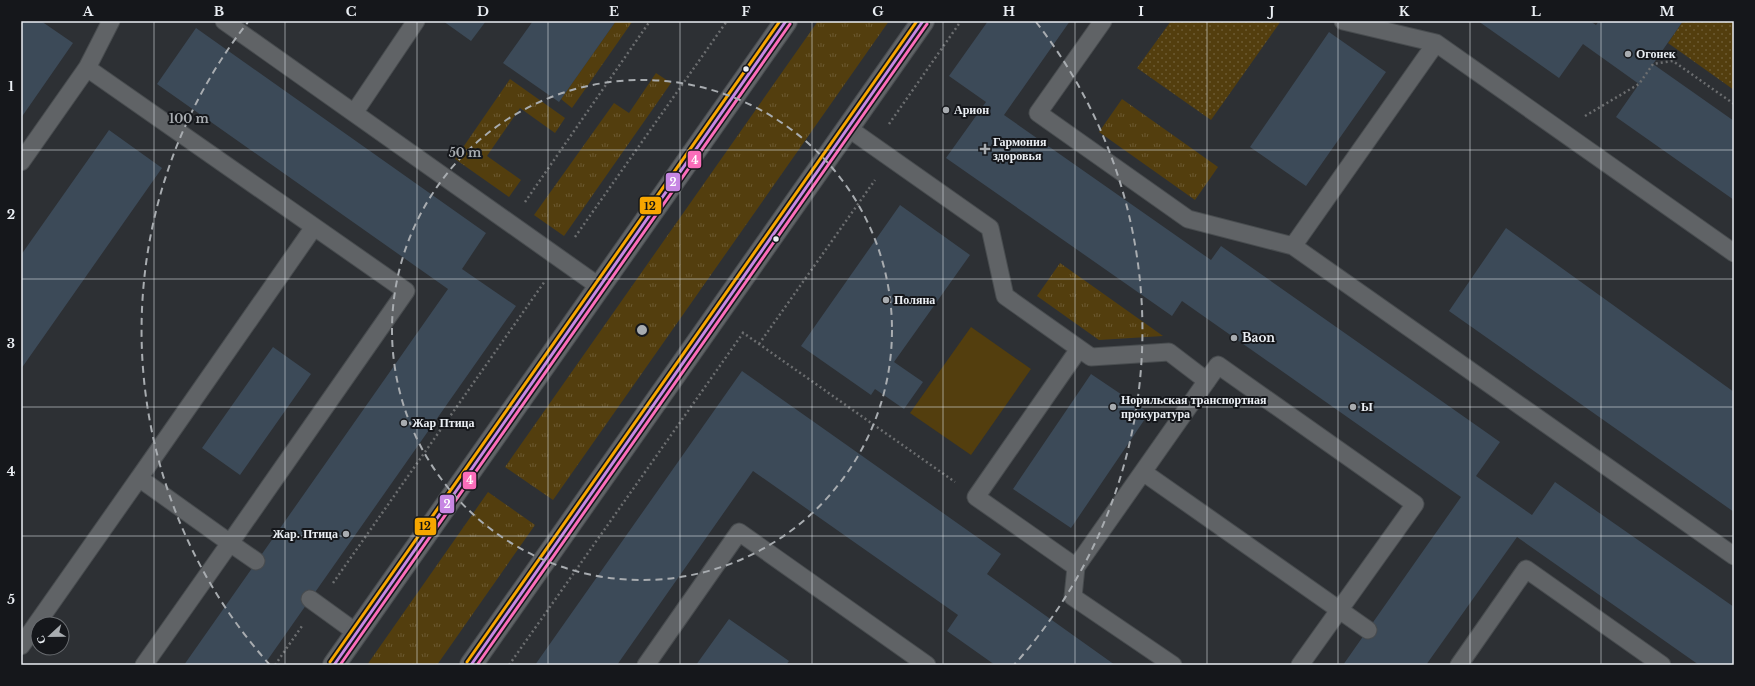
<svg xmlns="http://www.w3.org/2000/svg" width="1755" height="686" viewBox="0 0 1755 686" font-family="'Libre Baskerville',serif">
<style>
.grass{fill:url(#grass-tufts)}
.park{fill:url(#park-dots)}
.pitch{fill:#533e0e}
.building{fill:#3c4a58}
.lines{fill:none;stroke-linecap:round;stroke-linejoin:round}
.lane-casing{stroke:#484c4f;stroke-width:19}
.secondary-casing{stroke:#484c4f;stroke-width:24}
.path{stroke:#6c6e70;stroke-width:2.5;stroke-dasharray:2 3;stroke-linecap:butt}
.lane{stroke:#606366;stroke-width:17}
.secondary{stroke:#606366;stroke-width:22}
.bus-1-casing{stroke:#15171b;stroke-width:6}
.bus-2-casing{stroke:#15171b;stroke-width:6}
.bus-3-casing{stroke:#15171b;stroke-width:6}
.bus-1{stroke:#c787e3;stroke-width:3}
.bus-2{stroke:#fb6dba;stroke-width:3}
.bus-3{stroke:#f7a600;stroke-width:3}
.grid{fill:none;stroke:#eaeef3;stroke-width:1;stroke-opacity:0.55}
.ring{fill:none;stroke:#a8acb0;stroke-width:2;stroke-dasharray:7 5}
.poi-dot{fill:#a8acb0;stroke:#15171b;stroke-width:1.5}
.bus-dot{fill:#eaeef3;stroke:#15171b;stroke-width:1.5}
.labels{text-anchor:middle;stroke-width:4;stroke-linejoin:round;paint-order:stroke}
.poi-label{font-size:12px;font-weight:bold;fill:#eaeef3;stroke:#15171b;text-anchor:start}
.centre{fill:#a8acb0;stroke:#15171b;stroke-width:2}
.ring-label{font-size:12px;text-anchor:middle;font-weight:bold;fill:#a8acb0;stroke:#15171b;stroke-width:4;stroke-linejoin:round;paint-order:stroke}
.line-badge{stroke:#15171b;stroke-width:1.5}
.badge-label{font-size:11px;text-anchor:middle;font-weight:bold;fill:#fff}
.pale-badge-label{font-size:11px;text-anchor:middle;font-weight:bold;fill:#111}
.neatline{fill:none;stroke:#eaeef3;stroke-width:1.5}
.grid-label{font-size:13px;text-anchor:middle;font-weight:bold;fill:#eaeef3}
</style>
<defs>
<pattern id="grass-tufts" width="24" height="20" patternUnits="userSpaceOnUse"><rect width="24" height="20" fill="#533e0e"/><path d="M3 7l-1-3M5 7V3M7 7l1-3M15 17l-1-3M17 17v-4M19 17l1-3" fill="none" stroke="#6c5a32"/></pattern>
<pattern id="park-dots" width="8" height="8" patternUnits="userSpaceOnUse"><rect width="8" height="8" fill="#533e0e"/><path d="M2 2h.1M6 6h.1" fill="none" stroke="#6c5a32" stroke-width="1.8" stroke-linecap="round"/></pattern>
</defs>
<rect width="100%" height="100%" fill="#2d3034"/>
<path class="grass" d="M616,21l16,1 -60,86 -11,-9z
M818,21h71l-336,479 -48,-33z
M656,73l15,10 -107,153 -30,-21 80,-112 15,10z
M510,79l55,39 -10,15 -35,-25 -33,48 34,24 -12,17 -54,-38z
M1122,99l96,68 -23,33 -96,-68z
M1060,263l103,73 -64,4 -62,-44z
M488,492l47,33 -98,140h-70z"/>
<path class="park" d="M1171,21h110l-70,99 -74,-52z
M1683,21h51v69l-66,-47z"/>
<path class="pitch" d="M971,327l60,42 -60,86 -61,-42z"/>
<path class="building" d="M21,21h20l32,22 -52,75z
M443,21h43l-15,20z
M533,21h83l-57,81 -56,-39z
M988,21h82l-66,94 207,145 10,-14 279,196 -24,34 56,39 23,-33 179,125v58h-35l-182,-128 -91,128h-83l118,-168 -279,-196 -10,15 -226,-158 40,-56 -37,-26z
M1478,21h112l6,4 3,-4h84l-30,43 81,57v79l-118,-83 23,-33 -56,-40 -24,34z
M196,28l290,205 -24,36 54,37 -252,359h-80l264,-376 -291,-205z
M1329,32l57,40 -80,114 -56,-39z
M109,130l53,38 -141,201v-114z
M900,205l70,50 -76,107 29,20 -19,27 -29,-20 -4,6 -70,-49z
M1506,228l228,164v120l-285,-201z
M273,347l38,27 -71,101 -38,-27z
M742,371l259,183 -14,20 128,91h-120l-48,-34 11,-16 -205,-144 -136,194h-82z
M1091,374l58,39 -78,115 -58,-39z
M729,619l60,42 -3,4h-90z"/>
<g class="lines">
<g class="lane-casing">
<path id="lane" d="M224,21l130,92
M416,21l-62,92 246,174
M1103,21l-65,92 150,106 105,27 441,310
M1343,21l93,22 298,210
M87,68l319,223 -176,252 26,18
M848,128l142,100 15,68 86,61 78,-5 38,29
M21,162l66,-94 24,-47
M1293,246l143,-203
M1079,349l-103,148 100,70 142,-202 197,139 -115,161
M1143,472l225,158
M1076,567l-3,30 100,68
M310,599l47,34
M21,646l118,-168
M144,665l86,-122 -91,-65 175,-251
M646,665l93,-133 188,133
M1459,665l67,-96 136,96"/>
</g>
<g class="secondary-casing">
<path id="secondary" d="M334,665l452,-644
M471,665l452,-644"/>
</g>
<path class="path" d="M1585,116l54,-32 14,-20 20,-3 61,43
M889,124l72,-103
M525,202l125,-181
M575,237l152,-216
M742,332l213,150
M759,344l116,-164
M333,583l212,-302
M275,665l27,-39
M509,665l234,-332"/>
<use href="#lane" class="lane"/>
<use href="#secondary" class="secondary"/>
<g class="bus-1-casing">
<path id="bus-1" d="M334,665l452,-644
M471,665l452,-644"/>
</g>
<g class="bus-2-casing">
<path id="bus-2" d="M340,665l450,-641
M477,665l450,-641"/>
</g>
<g class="bus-3-casing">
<path id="bus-3" d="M330,662l450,-641
M467,662l450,-641"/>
</g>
<use href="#bus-1" class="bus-1"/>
<use href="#bus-2" class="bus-2"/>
<use href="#bus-3" class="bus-3"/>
</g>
<path class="grid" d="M154,21v644M285,21v644M417,21v644M548,21v644M680,21v644M812,21v644M943,21v644M1075,21v644M1207,21v644M1338,21v644M1470,21v644M1601,21v644M21,150h1713M21,279h1713M21,407h1713M21,536h1713"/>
<g class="ring">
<circle cx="642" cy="330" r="250"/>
<path d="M270 665A500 500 0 0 1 248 22M1036 22A500 500 0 0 1 1014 665"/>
</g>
<g class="poi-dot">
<circle cx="1628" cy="54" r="4"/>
<circle cx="946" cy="110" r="4"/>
<path d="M983 143h4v4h4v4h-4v4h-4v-4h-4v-4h4z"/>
<circle cx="886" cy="300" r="4"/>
<circle cx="1234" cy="338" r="4"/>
<circle cx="1113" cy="407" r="4"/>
<circle cx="1353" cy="407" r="4"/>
<circle cx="404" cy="423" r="4"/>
<circle cx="346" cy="534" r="4"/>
</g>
<g class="bus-dot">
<circle cx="746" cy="69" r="3.5"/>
<circle cx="776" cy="239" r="3.5"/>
</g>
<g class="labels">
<g class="poi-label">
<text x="1636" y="58">Огонек</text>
<text x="954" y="114">Арион</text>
<text x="993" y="146">Гармония<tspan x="993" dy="14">здоровья</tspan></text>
<text x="894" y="304">Поляна</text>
<text x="1242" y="342">Baon</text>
<text x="1121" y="404">Норильская транспортная<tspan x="1121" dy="14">прокуратура</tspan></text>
<text x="1361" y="411">Ы</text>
<text x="412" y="427">Жар Птица</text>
<text x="338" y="538" text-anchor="end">Жар. Птица</text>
</g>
</g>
<circle cx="642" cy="330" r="6" class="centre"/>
<g class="ring-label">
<text x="189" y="123">100 m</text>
<text x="465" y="157">50 m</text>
</g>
<g class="line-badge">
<rect x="687" y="150" width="15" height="19" rx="4" fill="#fb6dba"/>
<rect x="665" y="172" width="16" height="20" rx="4" fill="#c787e3"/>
<rect x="639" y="196" width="23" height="19" rx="4" fill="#f7a600"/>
<rect x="462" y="471" width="15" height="19" rx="4" fill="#fb6dba"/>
<rect x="439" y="494" width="16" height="20" rx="4" fill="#c787e3"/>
<rect x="414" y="517" width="23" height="19" rx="4" fill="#f7a600"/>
</g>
<g class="badge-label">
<text x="695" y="164">4</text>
<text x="673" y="186">2</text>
<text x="470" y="484">4</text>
<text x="447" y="508">2</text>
</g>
<g class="pale-badge-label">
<text x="650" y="210">12</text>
<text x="425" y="530">12</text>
</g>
<rect width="1755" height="686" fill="none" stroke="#15171b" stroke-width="44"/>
<g transform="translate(50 636) rotate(248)"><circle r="19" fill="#15171b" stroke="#6a6d71"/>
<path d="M0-3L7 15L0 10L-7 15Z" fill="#a8acb0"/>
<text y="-6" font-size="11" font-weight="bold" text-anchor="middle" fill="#eaeef3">С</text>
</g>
<rect x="22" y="22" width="1711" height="642" class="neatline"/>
<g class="grid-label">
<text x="88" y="16">A</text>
<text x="219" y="16">B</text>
<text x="351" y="16">C</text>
<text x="483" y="16">D</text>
<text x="614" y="16">E</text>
<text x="746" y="16">F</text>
<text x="878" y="16">G</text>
<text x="1009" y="16">H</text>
<text x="1141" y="16">I</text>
<text x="1272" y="16">J</text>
<text x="1404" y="16">K</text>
<text x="1536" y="16">L</text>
<text x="1667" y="16">M</text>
<text x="11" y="91">1</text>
<text x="11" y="219">2</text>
<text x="11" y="348">3</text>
<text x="11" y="476">4</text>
<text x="11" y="604">5</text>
</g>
</svg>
